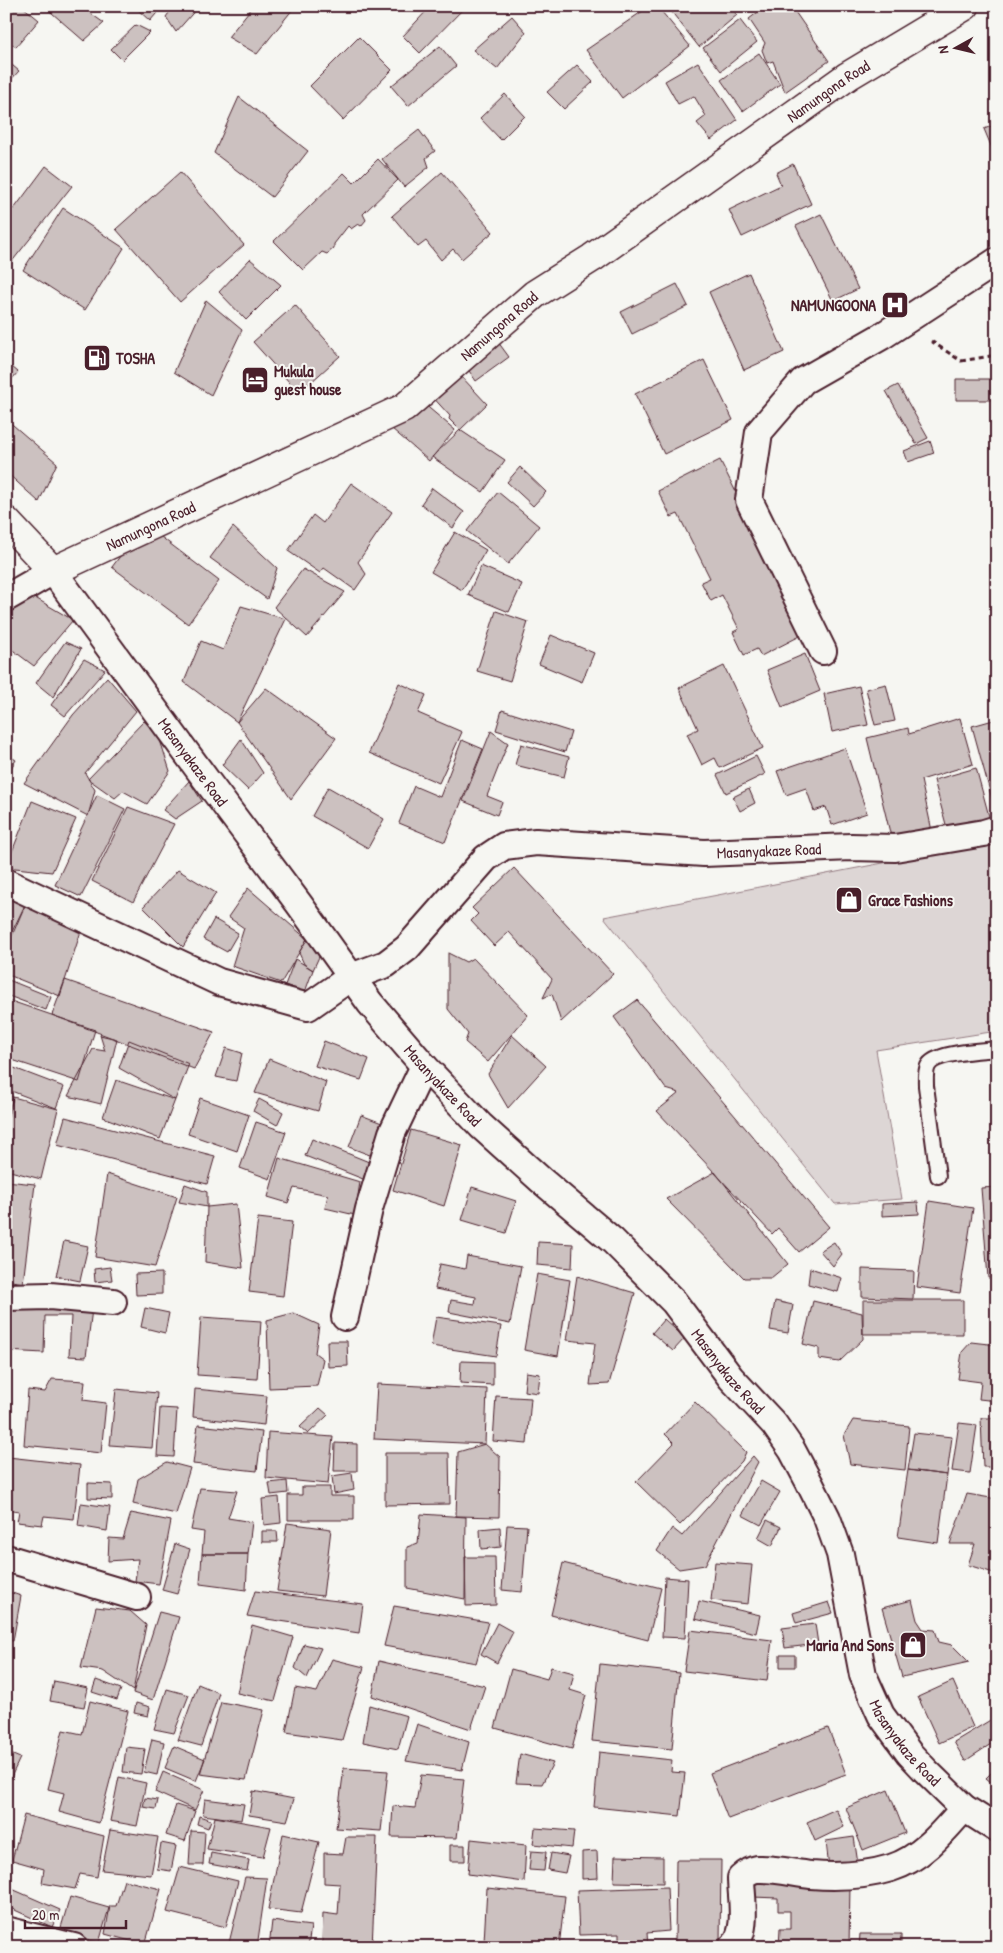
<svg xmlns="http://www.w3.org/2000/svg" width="1003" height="1953" viewBox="0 0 1003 1953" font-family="'Patrick Hand',sans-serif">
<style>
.green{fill:#ddd6d5;stroke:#947a80}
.building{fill:#ccc1c0;stroke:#4a1f2b}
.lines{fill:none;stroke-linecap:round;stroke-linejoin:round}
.service-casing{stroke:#4a1f2b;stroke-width:18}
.minor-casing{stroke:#4a1f2b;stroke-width:30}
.tertiary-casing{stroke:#4a1f2b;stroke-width:31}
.path{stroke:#4a1f2b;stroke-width:3;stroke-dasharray:5 4;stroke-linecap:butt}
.service{stroke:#f6f6f2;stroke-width:14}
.minor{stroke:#f6f6f2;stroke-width:26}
.tertiary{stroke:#f6f6f2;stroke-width:28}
.labels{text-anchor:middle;stroke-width:4;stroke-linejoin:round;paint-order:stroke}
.street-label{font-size:16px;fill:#4a1f2b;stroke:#f6f6f2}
.poi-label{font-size:16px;font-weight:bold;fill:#4a1f2b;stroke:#f6f6f2;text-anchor:start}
</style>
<rect width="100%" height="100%" fill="#f6f6f2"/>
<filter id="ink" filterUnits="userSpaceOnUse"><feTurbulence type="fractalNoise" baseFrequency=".02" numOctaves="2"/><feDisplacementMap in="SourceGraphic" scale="10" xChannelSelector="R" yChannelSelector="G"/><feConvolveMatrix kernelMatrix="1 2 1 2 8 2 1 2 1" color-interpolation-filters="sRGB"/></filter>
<g filter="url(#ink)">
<path class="green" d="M997,841v190l-121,19 26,149 -67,5 -231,-287z"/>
<path class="building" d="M14,6h8l17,14 -23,27 -10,-7v-20z
M44,6h36l24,17 -20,18z
M139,6h24l-13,15 -13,-12z
M174,6h25l-23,26 -10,-15z
M253,6h37l3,3 -36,45 -29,-17z
M431,6h35l-46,47 -17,-17z
M650,6h7l33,40 -68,52 -36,-48z
M667,6h63l7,9 -38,32z
M766,6h25l38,55 -44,31 -12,-31 -6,2 -5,-13 3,-7 -16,-24z
M512,16l14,16 -29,37 -24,-19z
M740,20l17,22 -36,29 -18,-23z
M136,25l14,7 -28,28 -11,-11z
M359,37l33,33 -49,50 -33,-34z
M440,46l16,20 -48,40 -17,-20z
M759,53l21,31 -37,27 -22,-31z
M6,60l13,11 -13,14z
M698,62l39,58 -26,20 -14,-17 9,-7 -12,-20 -16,8 -13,-23z
M577,65l16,17 -29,27 -17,-17z
M505,94l20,22 -24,24 -21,-22z
M239,97l69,54 -36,46 -58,-44z
M997,124v36l-13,-31z
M419,130l16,21 -9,7 3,9 -25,20 -22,-28z
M378,159l20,21 -35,34 3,6 -5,6 -3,-2 -7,5 -3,-3 -14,18v4l-7,6 -5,-2 -19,18 -29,-29 70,-68 10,10z
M793,164l18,40 -69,33 -13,-27 52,-25 -5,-12z
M46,166l26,20 -66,83v-64l8,4z
M180,172l64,73 -64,57 -64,-73z
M442,172l51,60 -31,27 -9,-10 -12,11 -15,-19 -8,6 -26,-31z
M63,208l61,40 -39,62 -62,-40z
M821,214l37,75 -25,12 -37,-75z
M250,259l31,26 -35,35 -27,-28z
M749,273l35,79 -40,18 -35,-78z
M677,284l11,22 -56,28 -11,-22z
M206,300l36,30 -31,65 -37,-23z
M295,305l45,51 -41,37 -46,-51z
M490,331l19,26 -33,24 -18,-26z
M446,360l41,44 -27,26 -11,-11 1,-3 -30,-33z
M704,360l29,60 -69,34 -29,-60z
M6,362l12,10 -12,14z
M956,379h40v21h-40z
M898,385l30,53 -12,6 -30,-53z
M410,392l45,38 -26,31 -45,-39z
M6,419l51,44 -18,39 -33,-30z
M460,430l45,30 -22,32 -51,-35z
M930,441l4,12 -26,9 -4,-11z
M720,460l86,173 -45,23 -4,-7 -13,6 -11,-23 6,-3 -17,-34 -11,6 -10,-19 9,-4 -32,-64 -7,3 -13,-26z
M520,467l26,25 -13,14 -26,-24z
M351,483l41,29 -34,50 8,12 -11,16 -31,-22 -4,5 -32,-22 25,-36 10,8z
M432,488l32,24 -11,16 -32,-24z
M498,492l41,34 -31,38 -41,-33z
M144,524l75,57 -31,43 -76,-57z
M233,527l44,41 -10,31 -57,-41z
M455,532l31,18 -24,40 -31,-18z
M481,566l41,18 -13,28 -41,-17z
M303,569l42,23 -38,45 -33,-30z
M8,582l65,38 -39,46 -28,-21v-61z
M241,606l45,13 -49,103 -53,-40 17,-41 22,9z
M496,611l32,11 -18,59 -33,-10z
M551,635l43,18 -12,29 -43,-18z
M65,642l16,7 -28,48 -17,-14z
M805,654l15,37 -38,16 -15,-37z
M84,659l21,11 -40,46 -14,-11z
M724,666l39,82 -43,20 -5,-10 -13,7 -15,-31 11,-5 -19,-41z
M107,677l29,34 -51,62 10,17 -7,26 -64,-33 49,-68z
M399,683l27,12 -8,18 44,19 -23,51 -70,-30z
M886,684l9,37 -20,4 -9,-36z
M859,686l9,39 -36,7 -8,-38z
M266,688l70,50 -45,61 -54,-77z
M502,710l69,22 -6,20 -69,-22z
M960,718l13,46 -52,16 11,51 -40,10 -25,-103 41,-10 1,6z
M997,719v91h-2l-23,-84z
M144,721l15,16 11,34 -23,33 -24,-13 -8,7 -27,-19z
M491,731l17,12 -21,53 15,6 -5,13 -34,-14z
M241,739l22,34 -15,17 -26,-25z
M462,740l21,9 -38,93 -46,-19 15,-37 26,11z
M521,744l48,13 -5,20 -49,-12z
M845,748l22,65 -35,12 -6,-18 -12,4 -8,-23 -20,7 -9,-24z
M6,754l10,6 -7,11 -3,-2z
M756,756l9,18 -39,19 -9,-18z
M976,768l14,52 -42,12 -14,-52z
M189,781l13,20 -27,18 -12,-9z
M328,787l56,32 -16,29 -56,-32z
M749,789l6,14 -15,8 -7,-14z
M97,795l28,14 -44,88 -26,-12z
M32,801l44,18 -24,53 -46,-5z
M128,807l46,17 -41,78 -41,-21z
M514,868l99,106 -52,48 -9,-28 -9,4 9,-19 -43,-47 -15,14 -23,-25 7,-7 -6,-6z
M178,870l38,23 -33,54 -40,-40z
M248,888l59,51 -26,44 -49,-17 12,-38 -16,-11z
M6,896l19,9 -19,39z
M25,905l57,23 -22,68 -54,-22v-24z
M214,919l24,14 -11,19 -24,-13z
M307,939l16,9 -10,22 -9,-6 -5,-11z
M448,953l18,9 7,-4 55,57 -40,47 -23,-20 3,-8 -20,-25z
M295,959l18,11 -8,22 -20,-7z
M6,979l45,18 -5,13 -40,-15z
M65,980l149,52 -20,37 -142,-54z
M8,1000l87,30 -16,52 -73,-24z
M637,1000l192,227 -30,25 -21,-24 -6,6 -115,-123 22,-18 -13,-4 -52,-72z
M100,1035l17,4 -16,65 -33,-8 25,-47 12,2z
M512,1035l34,31 -38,42 -20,-34z
M129,1040l60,24 -14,36 -56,-32z
M324,1041l45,18 -8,21 -46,-14z
M226,1048l16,5 -6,28 -20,-4z
M269,1059l57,23 -8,29 -63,-18z
M6,1065l58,22 -8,21 -50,-19z
M116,1080l59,20 -15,39 -57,-22z
M6,1094l7,3 -7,26z
M13,1097l45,12 -17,70 -35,-9v-47z
M200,1098l49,17 -12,36 -49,-17z
M259,1099l24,13 -6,13 -24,-14z
M361,1115l26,10 -12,32 -26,-10z
M65,1117l150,39 -8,28 -150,-39z
M256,1122l30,10 -16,47 -30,-11z
M411,1130l51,15 -18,61 -51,-16z
M312,1139l57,23 -6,17 -58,-23z
M279,1158l81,24 -5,33 -30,-7 3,-13 -34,-7 -6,15 -20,-6z
M715,1172l73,92 -17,14h-27l-78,-79z
M107,1174l70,23 -22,70 -60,-10z
M6,1181l29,3 -12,99 -17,-3z
M185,1184l22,8v15l-28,-5z
M472,1187l44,14 -10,32 -44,-13z
M997,1187v91h-9l-7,-90z
M929,1201l44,7 -13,85 -43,-6z
M918,1202l1,12 -37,2v-12z
M236,1204l7,64 -38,-6 2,-55z
M258,1218l34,4 -9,74 -34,-4z
M64,1241l24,5 -8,35 -24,-5z
M538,1242l35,2 -1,24 -35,-3z
M834,1242l8,12 -9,12 -13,-15z
M467,1256l54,10 -11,58 -61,-12 2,-12 24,4 1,-7 -41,-8 5,-25 25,5z
M110,1267l2,13 -17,2 -1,-13z
M810,1268l32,10 -4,14 -30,-8z
M862,1269l52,2 -1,28 -51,-2z
M162,1273v21l-26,1 -1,-21z
M537,1274l33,6 -12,76 -34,-6z
M577,1276l58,17 -26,91 -19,1 5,-42 -28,-3z
M994,1284h3v33h-2z
M863,1300h100v34h-100z
M775,1301l18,4 -5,28 -18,-3z
M813,1301l49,12 1,26 -24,23 -20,-3v-11l-16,-4z
M145,1308l24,5 -4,20 -24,-6z
M6,1309h86l-6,48 -17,-1 2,-40h-26l-1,37 -38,-2z
M293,1313l26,12 -4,28 8,6 -6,27 -48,2 -2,-68z
M201,1317l60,4 -4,58 -60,-4z
M436,1317l65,9 -5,30 -65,-10z
M664,1319l21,19 -12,13 -21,-18z
M327,1341h20l1,25 -20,1z
M971,1342l26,3v56l-18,-2 2,-17 -23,-3 4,-27z
M461,1361l32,1v23l-33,-2z
M526,1372l14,2 -2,19 -14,-2z
M52,1379l33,2 -2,19 23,3 -5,50 -77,-8 4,-55 17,2z
M377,1384l110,5 -2,55 -111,-5z
M116,1389l41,4 -5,55 -42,-3z
M195,1389l72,7 -3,29 -71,-8z
M496,1396l35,2 -4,46 -34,-3z
M695,1402l51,50 -4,9 -62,64 -44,-43 38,-39 -9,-9z
M160,1408l17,1 -3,48 -17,-1z
M320,1408l8,7 -20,19 -8,-7z
M981,1418h15l1,49h-14z
M853,1420l56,6 -4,44 -55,-6 -6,-29z
M959,1423l18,2 -7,48 -18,-2z
M6,1425l7,3 -5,29 -2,-1z
M198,1425l64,7 -5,39 -64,-7z
M268,1432l65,5 -5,47 -62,-6z
M914,1433l38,4 -5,38 -39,-5z
M335,1443l22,1v27h-23z
M485,1444l15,13 -1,60 -43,-1 2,-64z
M385,1453h64l1,51 -65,1z
M753,1456l5,6 -53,103 -26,4 -22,-18 15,-23 10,8z
M8,1457l72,8 -6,54 -30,-3 -2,9 -25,-3 2,-11 -13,-2z
M167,1462l23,6 -14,46 -43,-10 5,-25z
M908,1470l39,5 -9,68 -40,-6z
M352,1473l2,17 -20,4 -2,-18z
M287,1481l1,12 -17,2 -2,-12z
M761,1481l19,11 -19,33 -19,-10z
M88,1483l24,1v15l-24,-1z
M302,1487h28v9h24v24h-66v-25h14z
M200,1488l37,3 -9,27 24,4 -4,32h-46l2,-22 -13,-2z
M967,1494l30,5v75l-29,-9 7,-21h-25z
M279,1497l2,26 -17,2 -2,-26z
M81,1503l29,4 -3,24 -29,-5z
M131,1513l40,8 -12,63 -24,-3 3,-22 -30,2 1,-23 14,1z
M421,1514l45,3 -1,82 -58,-11v-41l11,-4z
M767,1520l14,7 -9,19 -14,-8z
M287,1523l44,6 -8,67 -46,-5z
M507,1525l20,1 -5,66 -20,-2z
M500,1527l1,20 -20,2 -1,-20z
M262,1531h15l1,11h-16z
M175,1544l15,5 -13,45 -15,-4z
M202,1554h46l-2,36 -46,-6z
M465,1557h30l1,48 -30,1z
M715,1562l37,3 -4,39 -37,-4z
M563,1563l98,25 -13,52 -97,-25z
M665,1577l23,2 -3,59 -23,-1z
M6,1591l15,5 -8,45 -7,-1z
M255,1591l108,13 -4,29 -112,-17z
M912,1600l5,20 6,9 12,1 4,12 13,3 17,17 -67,15 -20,-69z
M699,1601l61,14 -4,18 -61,-14z
M829,1602l4,11 -37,10 -3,-10z
M394,1606l94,16 -12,41 -92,-17z
M96,1607l34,4 16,14 -13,66 -30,-20 -22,-3z
M159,1612l20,5 -26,83 -20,-7z
M497,1623l16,9 -16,31 -16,-9z
M815,1624l3,20 -33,4 -3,-20z
M252,1625l41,12 -18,64 -38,-8z
M690,1630l82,10 -5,41 -83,-10z
M304,1644l17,4 -14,30 -12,-10z
M780,1655h15v12h-15z
M332,1659l32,8 -22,73 -56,-8 9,-44 22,4z
M379,1661l106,25 -14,43 -99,-33z
M600,1664l79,9 -7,76 -80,-8z
M551,1667l23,6 -4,17 16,5 -14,54 -77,-21 16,-59 36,10z
M96,1680l25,9 -4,11 -25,-8z
M54,1681l34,7 -4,19 -34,-6z
M953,1681l20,46 -34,16 -21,-46z
M198,1684l21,9 -18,53 -23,-6z
M167,1689l22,6 -15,38 -20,-4z
M90,1701l38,10 -29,112 -40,-11 5,-19 -16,-4 15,-59 19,4z
M221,1702l43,8 -18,70 -46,-6z
M136,1703l14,4 -2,9 -14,-3z
M369,1705l38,11 -9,33 -35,-7z
M997,1716v24l-32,21 -11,-19z
M417,1724l52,18 -7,28 -56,-9z
M828,1728l18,46 -118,45 -18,-46z
M152,1739l12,3 -7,33 -13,-3z
M174,1746l31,13 -9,22 -31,-13z
M126,1747l19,2 -4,25 -18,-2z
M6,1752l14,6 -14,30z
M599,1752l73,8 -1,12 14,1 -5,43 -86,-9z
M520,1754l33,9 -11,21 -26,-1z
M997,1767v20l-11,-9z
M344,1768l44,3 -7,60 -45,-3z
M163,1772l41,18 -9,20 -40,-18z
M421,1775l43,4 -7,59 -66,-1 2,-31 22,2z
M119,1777l27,6 -9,43 -27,-5z
M888,1790l17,43 -42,17 -17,-42z
M253,1791l41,8 -7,22 -38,-6z
M145,1798l13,2 -2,9 -13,-2z
M205,1799l39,5 -3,16 -38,-5z
M176,1805l19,6 -10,30 -19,-6z
M836,1809l8,18 -29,14 -8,-19z
M24,1815l80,21 -7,41 -17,-3 -5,15 -33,-6 2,-14 -32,-9z
M199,1816l12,4 -3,8 -11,-4z
M215,1817l56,10 -8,30 -56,-8z
M535,1828l39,3 -2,17 -39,-4z
M110,1830l48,7 -7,38 -49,-5z
M191,1831l14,1 -2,33h-14z
M283,1834l36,8 -18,71 -33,-4z
M346,1837h31l-5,110h-36v-2l-14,-1 1,-31 15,2 2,-31 -16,-1v-30l19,1z
M854,1837l4,27 -29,4 -3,-27z
M471,1839l55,6 -2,37 -56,-8z
M161,1843l15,3 -5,25 -14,-2z
M450,1845h15v16h-15z
M531,1851l15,1 -2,19 -15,-1z
M597,1851l1,27 -16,1v-27z
M211,1853l38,7 -2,11 -38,-7z
M551,1853l18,3 -4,17 -17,-3z
M615,1856l48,1v26l-49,-1z
M676,1860h45l-1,82 -45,-1z
M180,1867l58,14 -12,46 -59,-15z
M245,1877l22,1 -10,69h-29z
M124,1880l37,9 -16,56 -40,-11 5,-28h6z
M752,1881l98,2 -1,64h-70l1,-18h10v-18h-12v-13l-26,-1z
M667,1887l2,44 -22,2 1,14h-29v-13l-40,1 -2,-45z
M487,1888l78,8 -6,51h-29l-46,-5z
M12,1889l48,21 -8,17 -46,-21z
M70,1897l39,11 -10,35 -39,-12z
M272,1921l39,5 -3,21h-39z
M860,1934h41v13h-42z"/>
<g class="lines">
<g class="service-casing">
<path id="service" d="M938,1176l-12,-90c0,-7 -1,-14 2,-20 7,-14 53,-15 69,-17"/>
</g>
<g class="minor-casing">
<g id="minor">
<path id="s1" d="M6,598l47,-27 157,214 89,119 71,99 54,63 57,60 60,54 72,61 61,61 57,76 43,46 18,26 17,32 18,36 13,36 23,121 18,40 28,38 17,18 38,37 33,21"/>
<path d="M823,651l-74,-151 10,-68 44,-51 79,-45 115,-75"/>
<path id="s2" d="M6,882l213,100 89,25 43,-30 35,-13 21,-16 79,-90 18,-12 32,-4 168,11 147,-6 44,1 89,-15 13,-4"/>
<path d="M6,1297l44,-1 63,6"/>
<path d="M345,1317l24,-108 23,-76 32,-67"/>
<path d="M6,1558l131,39"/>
<path d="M6,1930l68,17"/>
<path d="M732,1947c17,-14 9,-50 9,-69 5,-5 9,-8 16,-9 18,-1 36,4 54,6 26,2 54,1 80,-7 30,-9 53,-37 73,-60"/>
</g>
</g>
<g class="tertiary-casing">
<g id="tertiary">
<path id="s3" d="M6,521l47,50 351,-163 131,-114 57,-36 256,-182 117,-70"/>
</g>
</g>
<path class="path" d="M931,341l30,20 36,-6"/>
<use href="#service" class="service"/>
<use href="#minor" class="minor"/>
<use href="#tertiary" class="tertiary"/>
</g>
</g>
<defs>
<g id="hospital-square" transform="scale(1.4375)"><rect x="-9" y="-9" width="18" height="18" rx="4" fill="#4a1f2b" stroke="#f6f6f2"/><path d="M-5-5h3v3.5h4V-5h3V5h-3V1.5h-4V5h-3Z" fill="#fff"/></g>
<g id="fuel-square" transform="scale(1.4375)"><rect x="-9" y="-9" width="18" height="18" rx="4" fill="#4a1f2b" stroke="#f6f6f2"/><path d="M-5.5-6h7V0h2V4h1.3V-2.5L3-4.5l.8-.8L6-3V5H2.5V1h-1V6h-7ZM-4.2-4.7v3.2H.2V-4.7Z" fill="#fff"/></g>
<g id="hotel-square" transform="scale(1.4375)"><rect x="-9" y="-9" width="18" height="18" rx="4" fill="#4a1f2b" stroke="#f6f6f2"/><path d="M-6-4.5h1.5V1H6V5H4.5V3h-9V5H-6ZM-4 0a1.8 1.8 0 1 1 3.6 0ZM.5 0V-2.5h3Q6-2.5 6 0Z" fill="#fff"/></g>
<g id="shop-square" transform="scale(1.4375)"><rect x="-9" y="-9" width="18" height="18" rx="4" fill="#4a1f2b" stroke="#f6f6f2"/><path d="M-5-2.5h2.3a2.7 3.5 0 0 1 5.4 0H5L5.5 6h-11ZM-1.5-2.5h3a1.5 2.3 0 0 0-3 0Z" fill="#fff"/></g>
</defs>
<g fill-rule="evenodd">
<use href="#hospital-square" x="895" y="305"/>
<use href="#fuel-square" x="97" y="358"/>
<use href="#hotel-square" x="255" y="380"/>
<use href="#shop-square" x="849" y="900"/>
<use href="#shop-square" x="913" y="1645"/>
</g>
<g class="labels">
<g class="street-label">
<text dy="6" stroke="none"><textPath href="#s3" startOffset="986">Namungona Road</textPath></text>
<text dy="6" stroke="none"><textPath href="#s3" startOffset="581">Namungona Road</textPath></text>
<text dy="6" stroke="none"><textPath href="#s3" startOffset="176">Namungona Road</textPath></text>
<text dy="6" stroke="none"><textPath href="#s1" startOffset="291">Masanyakaze Road</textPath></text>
<text dy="6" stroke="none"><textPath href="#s2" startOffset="851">Masanyakaze Road</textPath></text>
<text dy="6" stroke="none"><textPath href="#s1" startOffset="700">Masanyakaze Road</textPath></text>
<text dy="6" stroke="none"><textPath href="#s1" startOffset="1105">Masanyakaze Road</textPath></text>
<text dy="6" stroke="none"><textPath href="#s1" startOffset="1525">Masanyakaze Road</textPath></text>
</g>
<g class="poi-label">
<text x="876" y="311" text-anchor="end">NAMUNGOONA</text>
<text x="116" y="364">TOSHA</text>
<text x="274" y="377">Mukula<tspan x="274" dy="18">guest house</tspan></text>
<text x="868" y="906">Grace Fashions</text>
<text x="894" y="1651" text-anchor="end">Maria And Sons</text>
</g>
</g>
<rect width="1003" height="1953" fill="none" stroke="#f6f6f2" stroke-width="25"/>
<rect x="12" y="12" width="978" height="1928" fill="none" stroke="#4a1f2b" stroke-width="2" filter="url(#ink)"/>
<g transform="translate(956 48) rotate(262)" stroke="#f6f6f2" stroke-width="4" paint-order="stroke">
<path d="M0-4L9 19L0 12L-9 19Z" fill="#4a1f2b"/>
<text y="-8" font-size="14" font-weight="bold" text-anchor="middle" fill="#4a1f2b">N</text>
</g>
<path d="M25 1920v8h101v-8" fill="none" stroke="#4a1f2b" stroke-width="2.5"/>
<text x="32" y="1920" font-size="15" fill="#4a1f2b" stroke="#f6f6f2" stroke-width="4" paint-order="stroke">20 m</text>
</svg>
